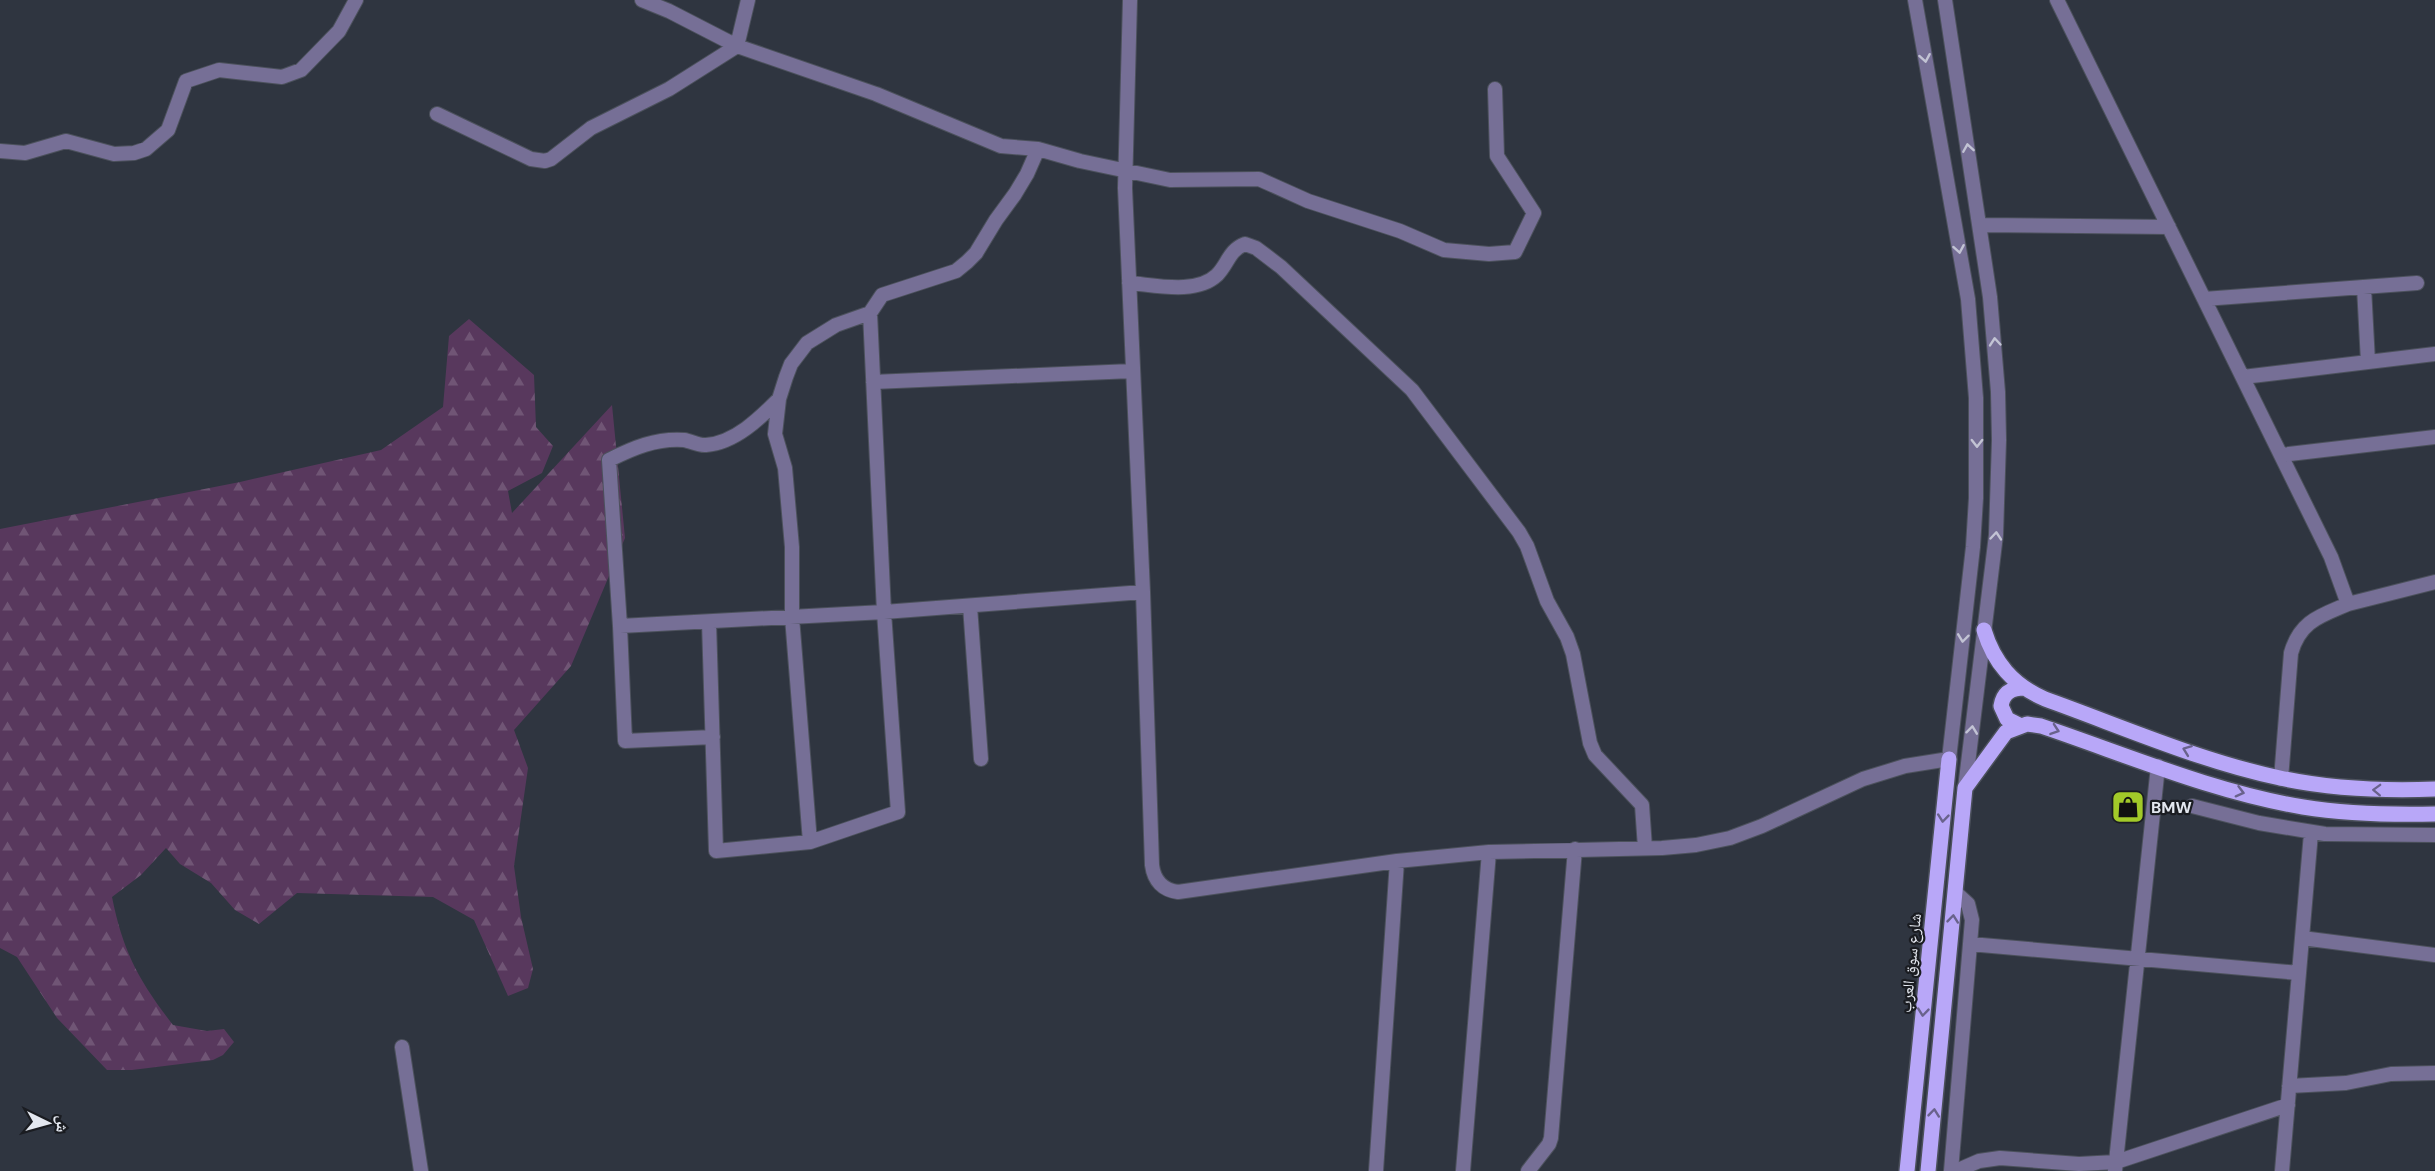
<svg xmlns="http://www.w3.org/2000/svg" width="2435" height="1171" viewBox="0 0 2435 1171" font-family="'DM Sans','Noto Naskh Arabic',sans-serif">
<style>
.forest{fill:url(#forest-firs)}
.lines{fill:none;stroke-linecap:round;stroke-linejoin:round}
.minor-casing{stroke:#4c515c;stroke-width:16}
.major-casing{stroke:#4c515c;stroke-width:18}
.minor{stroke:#766f96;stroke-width:14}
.major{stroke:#b8a7f8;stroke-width:15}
.oneway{stroke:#c2c3d4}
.oneway2{stroke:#69628c}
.labels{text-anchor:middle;stroke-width:4.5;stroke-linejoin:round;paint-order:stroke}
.poi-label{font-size:16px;font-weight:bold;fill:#e3e7ef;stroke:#1a1c21;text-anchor:start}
.street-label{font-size:16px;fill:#e3e7ef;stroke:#1a1c21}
</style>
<defs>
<pattern id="forest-firs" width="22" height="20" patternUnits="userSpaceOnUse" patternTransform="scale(1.5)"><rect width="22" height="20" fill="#58385d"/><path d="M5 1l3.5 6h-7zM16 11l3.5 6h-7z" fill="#705575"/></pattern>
</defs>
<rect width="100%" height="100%" fill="#2f3540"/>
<path class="forest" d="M469,319l65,56 2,52 17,19 -11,27 -34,18 4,22 100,-108 13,133 -54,128 -57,64 14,38 -14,98 7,51 12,52 -5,19 -20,8 -34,-76 -41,-23 -136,-4 -38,31 -24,-14 -24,-27 -31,-19 -14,-16 -25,27 -29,22c11,55 27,84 61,128l34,6 17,-2 10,13 -11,13 -10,5 -81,10h-25l-50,-52 -40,-61 -17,-9v-419l240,-47 141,-32 62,-43 6,-71z"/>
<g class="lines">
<g class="minor-casing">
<path id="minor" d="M642,0l27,11 68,35 139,48 125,52 37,3 42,12 90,19 89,-1 49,22 92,30 44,19 45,4 26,-2 19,-39 -37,-57 -2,-67
M1130,0l-5,188 18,404 9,273c2,16 11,25 26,27l219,-31 92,-9 173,-4 34,-3 34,-7 32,-12 101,-47 42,-13 44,-7 24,-212 3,-49v-100l-8,-99 -53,-299
M1945,0l45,297 8,95 1,48 -3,95 -31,253
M2057,0l274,557 17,47c-28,12 -48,17 -57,49l-10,126
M437,114l94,45 14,2 6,-2 40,-31 78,-39 68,-43 11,-46
M0,151l25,2 41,-12 48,13 20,-1 12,-4 22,-19 18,-49 33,-11 63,7 19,-7 38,-39 17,-31
M1980,225l189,2
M1129,283c26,2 67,12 88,-8 11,-11 12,-25 28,-31l11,4 25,19 131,123 107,142 8,14 20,55 20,36 6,17 17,89 5,12 47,50 3,43
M2364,287l4,75
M2204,299l213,-16
M2243,377l192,-23
M873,382l259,-11
M2281,455l154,-18
M2348,604l87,-22
M970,606l11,153
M709,622l7,229 94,-9 -18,-225v-70l-7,-79 -10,-34 4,-35 7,-22 5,-13 16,-21 29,-18 34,-12 12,-18 74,-24 11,-9 9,-9 20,-33 19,-26 12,-20 11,-25
M620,626l-11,-166c24,-12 47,-22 75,-20 7,1 15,6 22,5 29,-2 54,-27 73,-46
M713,737l-88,4 -5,-115 264,-14 259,-20
M2192,806l67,17 66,11 110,1
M810,842l88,-30 -14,-200 -14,-299
M2302,938l133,17
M1970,944l329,29
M402,1047l19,124
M2289,1086l57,-3 45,-9 44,-1
M1376,1171l21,-310
M1463,1171l26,-319
M1528,1171l21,-27 2,-6 24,-289
M1951,1171l21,-251 -4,-16 -12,-11
M1956,1171l23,-10 21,-3 79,6 37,-2 172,-57
M2115,1171l43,-405
M2282,1171l29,-338"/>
</g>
<g class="major-casing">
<path id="major" d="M1984,630c10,33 29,55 61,69 78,28 155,62 235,79 51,11 103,13 155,11
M2019,725l-12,-6 -6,-13c2,-13 10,-18 23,-18
M1907,1171l42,-412
M1928,1171l37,-383 41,-56 21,-8 14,2c86,29 172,66 262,81 44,7 88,8 132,7"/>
</g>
<use href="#minor" class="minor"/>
<use href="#major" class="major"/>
</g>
<defs><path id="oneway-chevron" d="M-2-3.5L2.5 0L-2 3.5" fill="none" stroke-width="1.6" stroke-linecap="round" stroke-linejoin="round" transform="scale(1.5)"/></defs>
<g class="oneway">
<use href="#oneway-chevron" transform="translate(1925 58) rotate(80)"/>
<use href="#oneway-chevron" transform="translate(1968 148) rotate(-99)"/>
<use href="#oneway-chevron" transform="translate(1959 249) rotate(80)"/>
<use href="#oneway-chevron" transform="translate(1995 342) rotate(-95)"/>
<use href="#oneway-chevron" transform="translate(1977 443) rotate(90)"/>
<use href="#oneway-chevron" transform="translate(1996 536) rotate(-85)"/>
<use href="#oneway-chevron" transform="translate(1963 638) rotate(97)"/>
<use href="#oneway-chevron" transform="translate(1972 730) rotate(-83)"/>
</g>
<g class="oneway2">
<use href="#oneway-chevron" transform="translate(2055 730) rotate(19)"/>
<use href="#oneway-chevron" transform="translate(2187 750) rotate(-159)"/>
<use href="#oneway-chevron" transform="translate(2377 790) rotate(-178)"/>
<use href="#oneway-chevron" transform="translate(2240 792) rotate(15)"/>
<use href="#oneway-chevron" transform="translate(1943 818) rotate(96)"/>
<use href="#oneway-chevron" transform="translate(1953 919) rotate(-84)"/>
<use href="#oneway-chevron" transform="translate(1923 1012) rotate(96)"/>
<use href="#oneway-chevron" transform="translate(1934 1113) rotate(-84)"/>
</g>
<defs>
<g id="shop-square" transform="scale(1.725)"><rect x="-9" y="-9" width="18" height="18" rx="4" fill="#a2c929" stroke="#1a1c21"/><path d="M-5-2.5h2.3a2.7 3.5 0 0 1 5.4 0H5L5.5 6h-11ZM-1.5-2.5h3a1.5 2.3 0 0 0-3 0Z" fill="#111"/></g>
</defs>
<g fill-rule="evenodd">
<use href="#shop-square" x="2128" y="807"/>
</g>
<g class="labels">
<g class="poi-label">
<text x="2151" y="813">BMW</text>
</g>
<g class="street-label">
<text transform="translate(1910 963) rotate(-84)" y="6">شارع سوق العرب</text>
</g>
</g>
<g transform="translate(48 1123) rotate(95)" stroke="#1a1c21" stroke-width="4.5" paint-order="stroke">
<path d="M0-4.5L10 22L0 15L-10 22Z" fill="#e3e7ef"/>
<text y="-9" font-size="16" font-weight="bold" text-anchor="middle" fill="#e3e7ef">ش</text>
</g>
</svg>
